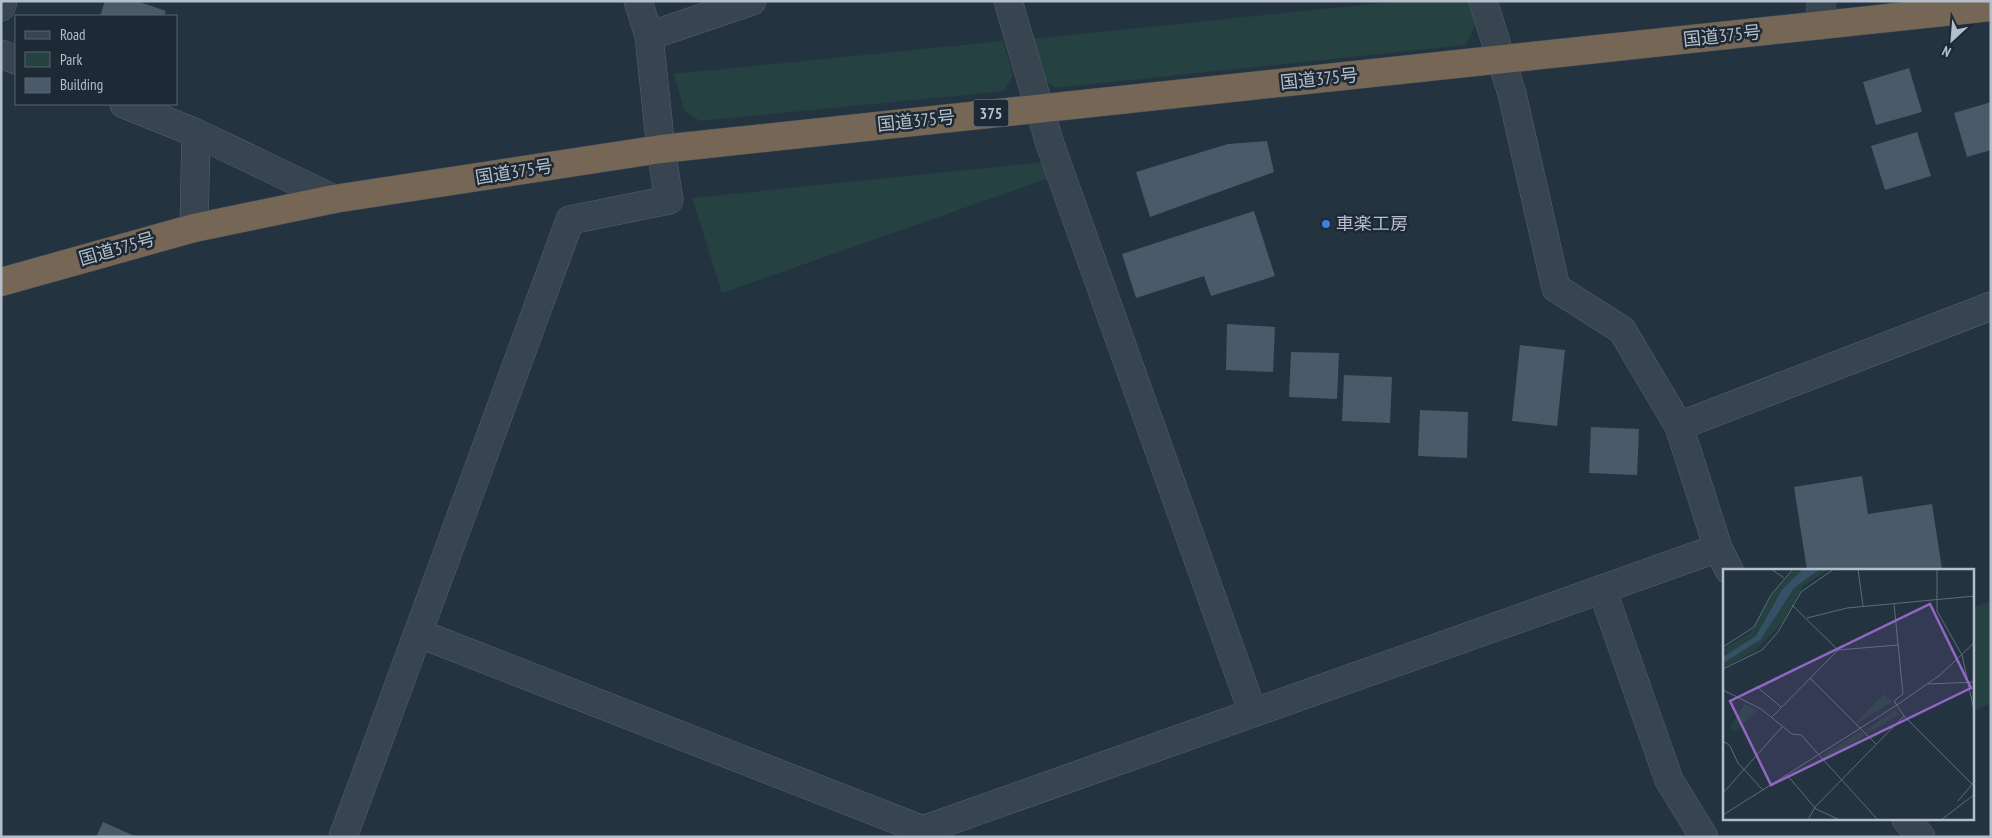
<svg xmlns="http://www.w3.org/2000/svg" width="1992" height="838" viewBox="0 0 1992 838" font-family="'PT Sans Narrow','Noto Sans JP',sans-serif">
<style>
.green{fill:#264141}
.building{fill:#4a5a69}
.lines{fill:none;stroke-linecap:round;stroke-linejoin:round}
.street-casing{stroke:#56626e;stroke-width:29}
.highway-casing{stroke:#434f5b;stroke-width:29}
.street{stroke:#384450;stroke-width:28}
.highway{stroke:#766655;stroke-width:28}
.shop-dot{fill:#3f7fe0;stroke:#1d2935;stroke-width:2}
.labels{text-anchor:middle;stroke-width:5;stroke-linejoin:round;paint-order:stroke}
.shield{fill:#1d2935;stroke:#87929e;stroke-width:1}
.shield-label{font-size:16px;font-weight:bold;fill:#b4bfcb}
.street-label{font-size:18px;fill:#b4bfcb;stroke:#1d2935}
.poi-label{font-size:18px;fill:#b4bfcb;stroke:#1d2935;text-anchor:start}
.inset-road{fill:none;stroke:#5e6b78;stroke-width:1}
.view{fill:#9267c4;fill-opacity:0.15;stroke:#9267c4;stroke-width:2.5}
.inset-edge{fill:none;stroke:#b4bfcb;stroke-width:2.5}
</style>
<rect width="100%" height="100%" fill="#243340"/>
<path class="green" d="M1401,1h70l5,22 -10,22 -411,43 -16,-13 -8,-36z
M1003,41l10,34 -9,16 -304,30 -16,-11 -10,-36z
M1045,162l4,16 -327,115 -30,-95z
M1991,601v102l-18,9v-105z"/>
<path class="building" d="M105,1h32l29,10 -2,5h-64z
M1909,68l13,44 -46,13 -13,-43z
M1991,102v48l-24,7 -13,-44z
M1917,132l14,44 -46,14 -14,-44z
M1267,141l7,31 -124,45 -14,-45 92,-28z
M1254,211l21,65 -64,20 -7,-20 -68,22 -14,-44z
M1227,324l48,3 -2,45 -47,-2z
M1520,345l45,5 -8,76 -45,-5z
M1291,352l48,1 -2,46 -48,-2z
M1344,375l48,2 -2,46 -48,-2z
M1420,410l48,2 -1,46 -49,-2z
M1591,427l48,2 -2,46 -48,-2z
M1862,476l6,38 64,-10 10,65 -135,1 -13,-83z
M103,822l34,15h-41z"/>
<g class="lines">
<g class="street-casing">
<path id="street" d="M1008,1l42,143 203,569
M1483,1l29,93 44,194 66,42 57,96 39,122 11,22
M1821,1v24
M1,7l2,-6
M649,36l103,-35
M1,54l15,6
M124,104l72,29 138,66
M194,228l2,-95
M1679,426l312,-120
M1602,589l67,191 35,57
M418,633l505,197
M1906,819l15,18
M343,837l227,-617 99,-20 -8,-51 -12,-113 -11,-35
M926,837l-3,-7 795,-282"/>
</g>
<g class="highway-casing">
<path id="highway" d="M1,282l193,-54 140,-29 327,-50 1330,-142"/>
</g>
<use href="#street" class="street"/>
<use href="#highway" class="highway"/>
</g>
<circle class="shop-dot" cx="1326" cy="224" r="5"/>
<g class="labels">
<rect class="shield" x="973.5" y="99.5" width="35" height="27" rx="4"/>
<g class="shield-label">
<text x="991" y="119">375</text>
</g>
<g class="street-label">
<text transform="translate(1722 36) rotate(-6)" y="6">国道375号</text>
<text transform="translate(1319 79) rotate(-6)" y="6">国道375号</text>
<text transform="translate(916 121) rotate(-6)" y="6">国道375号</text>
<text transform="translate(514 172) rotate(-9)" y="6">国道375号</text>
<text transform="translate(117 249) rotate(-16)" y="6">国道375号</text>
</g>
<g class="poi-label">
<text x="1336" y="230">車楽工房</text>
</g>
</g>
<g transform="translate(1723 569)">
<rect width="251" height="251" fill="#243340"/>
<path d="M71,0h35l-26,17 -20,36 -28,29 -32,17v-19l27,-16 21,-38zM161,125l8,8 -34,21 -1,-2zM22,135l12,6 -22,22 -5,-5zM172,141l5,4 -32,19 -2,-3zM138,162l5,4 -42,26 -2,-6z" fill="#264141"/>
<path d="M80,0h17l-26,19 -34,52 -37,23v-6l33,-21 26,-46z" fill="#375068"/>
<path class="inset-road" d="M48,0l13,9M135,0l5,37M214,0v42l25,44 13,60M171,35l9,90 -9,7 10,15 68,68M84,49l40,-10 128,-12M0,78l31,-20 17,-32 22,-26M115,81l60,-5M0,100l39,-19 16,-18 23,-40 33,-23M87,109l66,66M205,115l47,-2M33,117l25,21M0,121l38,19 31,25 9,1 77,85M49,148l66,-67 -46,-45M0,175l2,-2 5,4 8,17 25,27M64,206l29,34 24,11M0,224l59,-66M235,232l17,-20M0,246l174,-110 43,-30 35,-33M85,251l7,-13 89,-91M218,251l34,-26"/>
<path class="view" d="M207,35l41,84 -200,97 -41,-84z"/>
<rect width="251" height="251" class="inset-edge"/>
</g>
<rect width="1992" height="838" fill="none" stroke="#b4bfcb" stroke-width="5"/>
<rect x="15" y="15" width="162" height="90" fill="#1d2935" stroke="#596571"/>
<rect x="25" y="31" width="25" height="8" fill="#384450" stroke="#596571"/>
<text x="60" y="40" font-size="15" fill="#b4bfcb">Road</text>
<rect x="25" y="52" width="25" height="15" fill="#264141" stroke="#596571"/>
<text x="60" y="65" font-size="15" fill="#b4bfcb">Park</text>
<rect x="25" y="78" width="25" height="15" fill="#4a5a69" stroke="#596571"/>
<text x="60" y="90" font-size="15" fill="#b4bfcb">Building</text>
<g transform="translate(1952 40) rotate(206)" stroke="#1d2935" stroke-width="4" paint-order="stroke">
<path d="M0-4L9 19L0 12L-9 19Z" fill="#b4bfcb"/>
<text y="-8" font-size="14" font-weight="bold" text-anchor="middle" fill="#b4bfcb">N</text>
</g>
</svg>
